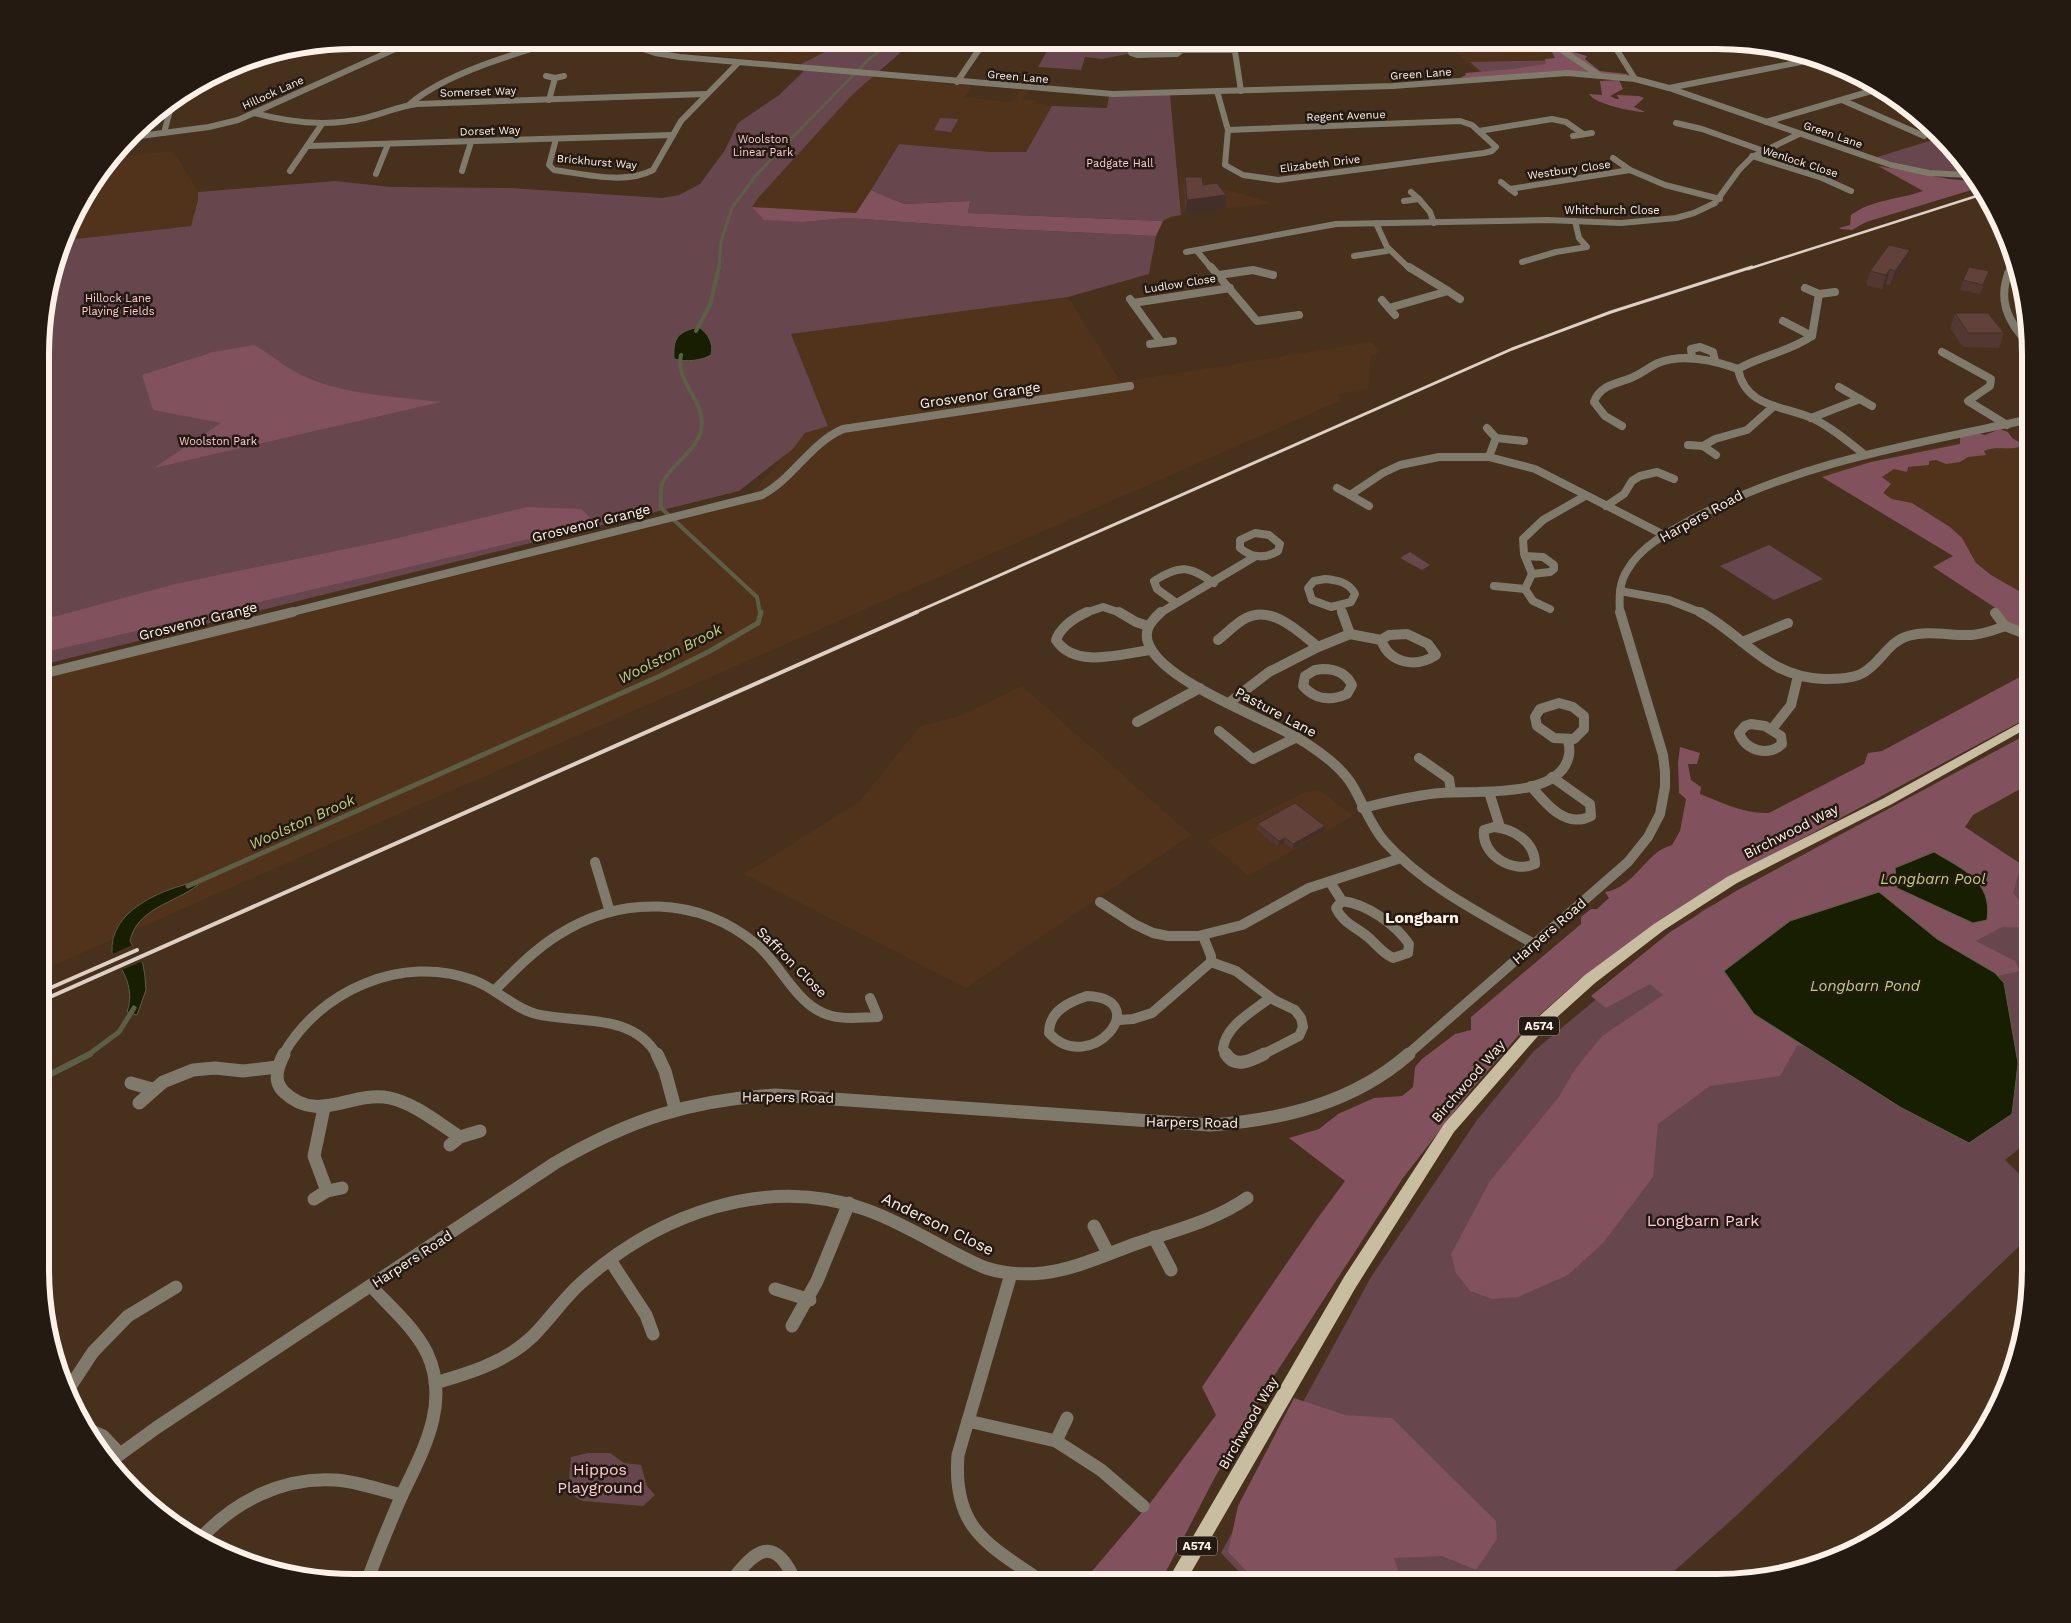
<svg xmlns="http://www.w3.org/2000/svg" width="2071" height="1623" font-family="'Work Sans',sans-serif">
<rect width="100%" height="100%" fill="#47301c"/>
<g fill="#50331a">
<polygon points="680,40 848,40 801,64 665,51"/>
<polygon points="1556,50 1590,71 1482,77 1455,51"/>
<polygon points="873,77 972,86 965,97 1008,102 1014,100 1018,93 1014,90 1031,91 1025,93 1023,99 1037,100 1036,103 1052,106 1026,152 991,152 899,144 856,213 752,207 759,197 852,95"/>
<polygon points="171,151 180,161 198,192 198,200 191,226 67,240 82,197 115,157"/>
<polygon points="1179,175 1272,203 1181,215"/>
<polygon points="1068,297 1121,382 1372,342 1380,352 1371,356 1368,389 1338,394 1340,401 41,971 42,679 741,505 805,433 828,425 791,334"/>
<polygon points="2003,432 2031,447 2031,600 1820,473"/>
<polygon points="1022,686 1191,835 966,988 744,874 860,801 920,726 959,716"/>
<polygon points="1318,789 1353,816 1248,876 1208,841 1303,793"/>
</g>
<g fill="#67464e">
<polygon points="848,40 915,40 852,95 759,197 752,207 804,222 847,218 1005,229 1156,236 1149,274 1068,297 791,334 828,426 805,433 793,449 739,491 42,665 43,313 67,240 191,226 198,200 198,192 335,181 391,187 510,188 662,198 679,195 700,184 725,150 738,123 779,95 803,72 801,64"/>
<polygon points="1053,40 1128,43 1128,54 1102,59 1085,57 1081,70 1038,67"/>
<polygon points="1566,60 1582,70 1486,76 1470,62"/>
<polygon points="1170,95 1181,215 1170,217 1163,221 968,213 970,201 904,204 871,190 899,144 991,152 1026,152 1052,106 1107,108 1109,96"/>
<polygon points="940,118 958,119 958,120 951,132 934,130"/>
<polygon points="1939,138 1966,172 1937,172 1874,158"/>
<polygon points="1769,545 1823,579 1774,600 1720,566"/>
<polygon points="1410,552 1430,565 1422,570 1400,558"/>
<polygon points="1917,798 2031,871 2030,1140 2005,1160 2030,1184 2030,1236 1737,1515 1661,1583 1250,1583 1221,1553 1371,1277 1477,1120 1534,1051 1703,910"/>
<path d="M588,1453H610L624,1463L641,1465L647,1486L655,1495L643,1506L583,1501C564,1495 570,1473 571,1457Z"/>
</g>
<g fill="#81515d">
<polygon points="1556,47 1587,56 1585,59 1600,71 1627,74 1628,78 1588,72 1460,78 1466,75 1465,73 1513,69 1546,64 1545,59 1555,58 1552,52 1545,48"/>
<path d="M1619,80L1623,89L1610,96L1616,99H1619L1617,95L1639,96L1644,98L1634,107L1645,112C1633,112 1594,104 1589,94L1602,95L1600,81Z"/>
<path d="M1878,166L1949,179L1972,181L1978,188L1866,222L1852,230L1841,229L1839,228L1850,225L1851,215C1873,199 1898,200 1923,191Z"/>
<polygon points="871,190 904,204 970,201 968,213 1163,221 1156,236 1005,229 847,218 804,222 764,220 752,207 856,213"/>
<path d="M254,345C268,352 279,363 292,370C334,395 394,396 441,402L154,468L221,423L153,410L142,375L213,352Z"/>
<path d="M2000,429L2008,432L2012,438L2024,445C2012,452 1998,445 1984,451L1986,455L1968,457L1960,462L1946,464L1936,460L1929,461V465L1908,467L1907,472L1894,469L1882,477L1891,484L1883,493L1892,499L1912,503L1950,527L1962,538L1976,563L1991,575L2031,598V638L2012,628L1994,607L1933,567L1953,556L1822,477L1871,462L1960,444V437L1976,433L1985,435Z"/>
<polygon points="527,507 581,509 596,523 42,653 42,620 175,584 394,539"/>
<path d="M2031,671V716L1753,865L1646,931L1579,980L1526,1027L1471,1090L1403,1178L1274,1376L1214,1479L1160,1583H1082L1154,1498L1216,1415L1202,1387L1317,1219L1345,1181L1289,1138L1319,1129L1338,1114L1374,1098L1402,1096L1413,1087L1415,1067L1422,1059L1455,1034L1471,1030V1017L1581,924V917L1591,909H1597L1609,898L1605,892C1636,887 1645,852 1672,845L1680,831L1686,799L1679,793L1678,762L1680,747L1700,753L1697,764H1688L1691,780L1701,787L1700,794C1723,803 1744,814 1769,813L1864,764L1868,753L1882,751Z"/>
<polygon points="2031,732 2031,783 1973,815 1965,827 2021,864 2013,893 2031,913 2031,928 2002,927 1976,941 2015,961 2020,971 1968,983 1830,1042 1797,1046 1780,1076 1710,1086 1658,1124 1653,1177 1603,1243 1568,1275 1518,1297 1492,1299 1470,1291 1456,1273 1451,1254 1490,1181 1558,1098 1576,1068 1602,1036 1663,995 1650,984 1606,1008 1591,996 1670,932 1736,891"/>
<polygon points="1294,1398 1345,1415 1392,1418 1496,1521 1497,1539 1476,1570 1442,1556 1394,1558 1402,1583 1258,1583 1228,1552 1238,1506"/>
</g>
<g fill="#181e00" stroke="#5d5e46">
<path d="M699,327C708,334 714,343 711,355C701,361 686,362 674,359C673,338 677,332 699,327Z"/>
<path d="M1934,852C1962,869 1993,881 1987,920L1973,923L1897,888L1895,868Z"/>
<path d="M191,883L198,885C175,903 137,908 130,941L143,964L145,977L146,990L137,1015L127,1012C135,989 124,972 112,953C109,912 158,891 191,883Z"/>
<polygon points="1879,892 1937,939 1995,973 2004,983 2018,1063 2012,1114 1969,1143 1900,1107 1754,1014 1724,971 1790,921"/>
</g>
<polygon fill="#47301c" points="132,945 144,961 121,970 110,955"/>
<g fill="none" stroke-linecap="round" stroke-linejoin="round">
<polyline stroke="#5d5e46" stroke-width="3" points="719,269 721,241 732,208 756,175 868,60 893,40"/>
<g stroke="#5d5e46" stroke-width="4">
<polyline points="696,331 710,305 719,267"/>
<path d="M681,355C675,381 703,399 702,424C701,448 674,462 663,481C659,489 661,499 661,508L757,597L760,613"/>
</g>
<g stroke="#5d5e46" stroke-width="5">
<polyline points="188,886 660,676 710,651 758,623 761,612"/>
<polyline points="88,1055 119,1032 134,1008"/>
</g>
<polyline stroke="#5d5e46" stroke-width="6" points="41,1079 90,1054"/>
<g stroke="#7f7a6c" stroke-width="6">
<polyline points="357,40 396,48"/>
<polygon points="977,41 986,41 991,45 977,47 972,44"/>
<polygon points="1140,41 1163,41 1181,45 1182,50 1177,54 1137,55 1131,53 1130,44"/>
<polyline points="1551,43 1599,75"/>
<polyline points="1234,45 1241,91"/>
<polyline points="1233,47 1365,47"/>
<polyline points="1458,48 1556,46"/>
<polyline points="1182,50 1233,50"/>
<polyline points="546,76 555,78 564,76"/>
<polyline points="1635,79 1612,42 1668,44"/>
<polyline points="957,82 980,48"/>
<polyline points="1669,88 1816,59"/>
<polyline points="1217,91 1228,130"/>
<polyline points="549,100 555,78"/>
<polyline points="1842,100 1924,136"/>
<path d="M410,104C444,74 514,54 558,41"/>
<path d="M254,113C290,123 328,127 365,118C383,114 399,106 417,104L706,94"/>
<polygon points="1460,121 1472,125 1496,147 1492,151 1484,153 1278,180 1243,175 1225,165 1228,130"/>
<polyline points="1766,122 1878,89"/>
<polyline points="1676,123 1702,129 1761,150"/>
<polyline points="1479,131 1552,119 1566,122 1583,134"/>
<polyline points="164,133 172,103"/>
<polyline points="1573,136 1592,133"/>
<path d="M556,139L549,165L554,170C584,174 625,185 653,170L681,121L738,63"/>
<polyline points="308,146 673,135"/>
<polyline points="1752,156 1822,178 1851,191"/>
<polyline points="1613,158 1630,170"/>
<polyline points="290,171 322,124"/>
<polyline points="462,171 471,142"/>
<polyline points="376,174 388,144"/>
<polyline points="1501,182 1515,193"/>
<polyline points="1510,189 1630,170 1665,185 1720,199"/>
<polyline points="1419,199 1430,212 1434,223"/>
<polyline points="1404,201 1419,199 1411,192"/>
<polyline points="1376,223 1387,247 1410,269"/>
<polyline points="1197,251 1212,269"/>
<polyline points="1186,252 1336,224 1547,220 1621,223 1676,218 1694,213 1715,203 1739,170 1752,157 1799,134"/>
<polyline points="1354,256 1387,251"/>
<polyline points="1522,262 1556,252 1587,247 1579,238 1575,221"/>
</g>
<g stroke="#7f7a6c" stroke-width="8">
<polyline points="1211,267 1257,321 1299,315"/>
<polyline points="2008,274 2019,275"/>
<polyline points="1219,275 1253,270 1273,275"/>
<polyline points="1805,288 1819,294 1835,292"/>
<polyline points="1448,291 1460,299"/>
<polyline points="1130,299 1161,342"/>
<polyline points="1382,300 1395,315"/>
<polyline points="1133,303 1230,288"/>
<polyline points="1389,308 1448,291 1409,267"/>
<polyline points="1783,321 1812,336"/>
<polyline points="1150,344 1173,341"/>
<polyline points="1942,352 1991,379 1990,386 1968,401 2007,425"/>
<polyline points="1692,358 1691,349 1700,347 1713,352 1715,361"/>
<path d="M1738,369C1746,409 1784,405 1814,419C1832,428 1849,442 1865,455"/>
<path d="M1738,369C1762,355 1789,352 1812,336L1819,294"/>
<polyline points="1839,387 1872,406"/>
<polyline points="1811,418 1860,399"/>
<path d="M1622,426L1605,416L1594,402C1600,385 1616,384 1631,378C1641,374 1649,367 1658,363C1684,353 1713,360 1738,369"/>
<polyline points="1487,428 1496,438 1524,441"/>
<polyline points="1688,445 1703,446 1716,455"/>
<polyline points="1703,446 1715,439 1747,430 1774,406"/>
<polyline points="1489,457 1496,438"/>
<polyline points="1337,488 1350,495"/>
<polyline points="1369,506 1350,495 1383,473 1400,465 1439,457 1489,457 1535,469 1664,535"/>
<polyline points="1606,506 1624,494 1632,481 1640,476 1657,472 1674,479"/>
<path d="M1255,533L1269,535L1280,544L1278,551C1265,559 1252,558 1240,548V540Z"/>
<polyline points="1525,556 1543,557 1554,565 1554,569 1550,572 1532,574"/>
<path d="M1325,579C1337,580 1349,582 1355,594L1351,602L1331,607L1312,600L1308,588L1314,581Z"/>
<polyline points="1494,586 1525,589"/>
<polyline points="1620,591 1669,600 1702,613"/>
<path d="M1175,602L1157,589L1154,581C1180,564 1189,566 1214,583"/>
<polyline points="1340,607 1342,613"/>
<polyline points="1550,609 1533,601 1525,589 1532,574 1524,554 1523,539 1543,520 1585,496"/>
<path d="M288,613L762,495C794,478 809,444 843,429L1130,386"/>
<polyline points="1085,613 1103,607 1121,613"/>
<polyline points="1160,613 1256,556"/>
</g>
<g stroke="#7f7a6c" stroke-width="10">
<path d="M1087,612C1074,618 1061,626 1056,640C1075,669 1121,654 1150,650"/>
<polyline points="1119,612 1136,622 1148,626"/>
<path d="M1161,612C1150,622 1142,632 1150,647C1169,685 1269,719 1306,743C1324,755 1345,770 1355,790C1365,808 1371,826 1385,842C1426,887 1482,914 1534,944"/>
<polyline points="1342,612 1350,634"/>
<path d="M1700,612C1745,636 1766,677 1824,679C1836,679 1850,679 1861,674C1880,665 1887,642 1908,636C1929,630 1951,636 1972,635C1984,634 1994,630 2005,626"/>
<polyline points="1995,613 2005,626 2023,633"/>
<path d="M1407,634L1428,644L1436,655C1416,668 1390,664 1381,640L1389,635Z"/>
<path d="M1218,640C1227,633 1236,623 1246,618C1273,605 1299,632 1318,647"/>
<polyline points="1742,642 1788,623"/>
<path d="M1323,669C1336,669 1346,673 1352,685L1347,694C1331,701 1315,700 1303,686L1305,676L1315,670Z"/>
<polyline points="42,674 293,612"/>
<polyline points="1230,702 1269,672 1318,647 1350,634 1381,640"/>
<polygon points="1559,703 1573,707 1584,716 1584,729 1574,739 1554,738 1537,726 1535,717 1540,709"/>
<polyline points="1137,722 1200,688"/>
<path d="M1751,724L1765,726L1781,736L1782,744C1768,757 1746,751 1739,733L1745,726Z"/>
<polyline points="1772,729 1791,705 1798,676"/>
<polyline points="1219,731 1253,759 1297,737"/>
<polyline points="1419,758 1449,779 1451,791"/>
<path d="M1531,786C1546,804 1566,829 1591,816L1590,804L1552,777"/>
<polyline points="1489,792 1500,827"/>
<path d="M1362,808C1388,802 1414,795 1441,793C1473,790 1561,800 1569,755C1570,751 1569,745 1568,740"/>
<path d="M1494,827C1514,829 1535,842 1535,864C1513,874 1481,855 1484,830Z"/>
<polyline points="595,862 610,912"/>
<polyline points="1330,882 1342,901"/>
<path d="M1342,901C1367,904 1395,924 1409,944L1408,953L1393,958C1382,953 1377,945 1368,937C1356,927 1343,923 1336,908Z"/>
<polyline points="1100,902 1134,924 1153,933 1168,936 1198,936 1242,925 1309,888 1401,858"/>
<polyline points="1203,936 1211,956 1211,962 1236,971 1274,1000 1295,1010 1301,1018 1303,1027 1299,1036 1262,1055"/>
<path d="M495,990C515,970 534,950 558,935C620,895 698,896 756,944C782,965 797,1008 832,1016C847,1020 863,1017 878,1017L870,998"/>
<path d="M1087,996C1156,999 1090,1078 1049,1033C1049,1011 1069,1002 1087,996Z"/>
<polyline points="1119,1020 1133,1019 1152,1013 1211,962"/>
<path d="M283,1055C319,990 403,954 473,980C496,988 513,1008 536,1014C577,1024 632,1012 657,1055"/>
<path d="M1226,1055L1223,1049C1225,1026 1253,1011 1270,998"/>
</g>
<g stroke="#7f7a6c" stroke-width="13">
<path d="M284,1054C278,1066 272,1081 284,1092C319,1125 350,1090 390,1098C416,1104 438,1123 460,1137"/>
<polyline points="657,1054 665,1071 675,1108"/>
<path d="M1226,1054C1235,1069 1252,1060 1264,1054"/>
<polyline points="131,1083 152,1089"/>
<polyline points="139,1103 163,1082 193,1070 215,1068 243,1071 277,1067"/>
<polyline points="324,1108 314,1156 327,1191"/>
<polyline points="450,1145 460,1137 480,1131"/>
<polyline points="314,1199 327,1191 342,1188"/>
<polyline points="1094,1226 1108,1253"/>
<polyline points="1154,1237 1171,1270"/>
<polyline points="610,1260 646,1315 653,1334"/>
<path d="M1011,1274L958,1455C952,1530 989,1545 1044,1583"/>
<polyline points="775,1289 810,1300"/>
<polyline points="792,1326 817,1281 849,1203"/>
<path d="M435,1383C470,1373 506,1362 533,1336C550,1319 563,1299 581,1283C658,1214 766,1174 867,1210C909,1225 945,1251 986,1268C1005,1274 1023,1275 1043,1273C1076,1269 1107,1254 1138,1243C1175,1230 1214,1221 1247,1198"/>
<polyline points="68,1390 93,1352 128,1316 176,1287"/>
<polyline points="968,1421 1056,1441 1101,1470 1143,1506"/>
<polyline points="89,1430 103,1436 120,1454"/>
<polyline points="1056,1441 1067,1418"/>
<path d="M201,1538C235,1501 283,1477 334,1480C357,1481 380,1490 402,1495"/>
<polyline points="1875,1539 1954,1475"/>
<path d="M367,1582C377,1553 389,1525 401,1497C422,1452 451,1404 427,1353C414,1327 390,1307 371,1286"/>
<path d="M730,1583C756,1548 775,1534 796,1583"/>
</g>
<g stroke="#7f7a6c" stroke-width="6">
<polyline points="617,40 655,53 680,57 1113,94 1393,86 1567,73 1635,79 1669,88 1891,165 1929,173 1968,175"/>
<polyline points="132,137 209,127 238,120 415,40"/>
<polyline points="2010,269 2014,261"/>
</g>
<g stroke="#7f7a6c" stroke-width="8">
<path d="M2011,267C1996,298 2007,322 2030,345"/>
<path d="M1620,613C1619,597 1619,582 1628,569C1641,547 1665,534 1687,522C1793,463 1913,444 2031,419"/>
</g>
<polyline stroke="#7f7a6c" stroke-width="10" points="1407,1055 1628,862 1648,837 1660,814 1665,787 1665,772 1663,755 1620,612"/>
<path stroke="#7f7a6c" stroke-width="13" d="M112,1460L156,1428L555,1163C629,1120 689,1100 775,1095L1210,1125C1282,1120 1353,1103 1409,1054"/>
<polygon fill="#c8bda1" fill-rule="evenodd" points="2031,717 2031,726 1892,804 1737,883 1664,930 1595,983 1545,1028 1454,1132 1356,1287 1185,1583 1166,1583 1344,1277 1444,1124 1535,1020 1585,975 1654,924 1727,877 1884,798"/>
<polyline stroke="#ded0c4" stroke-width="2.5" points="1748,269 1983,194"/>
<polyline stroke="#ded0c4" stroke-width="3" points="914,613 1512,349 1611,312 1752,267"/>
<g stroke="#ded0c4" stroke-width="4">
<polyline points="41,992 137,950"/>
<polyline points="41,1001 917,612"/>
</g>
</g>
<g fill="#533832">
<polygon points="642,40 656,40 649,43"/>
<polygon points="1185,177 1203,185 1225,209 1186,214 1184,191"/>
<polygon points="1905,265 1890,285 1886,284 1882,289 1866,285 1870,271"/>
<polygon points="1989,271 1980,294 1960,290 1963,280"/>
<polygon points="1955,313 2004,333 1999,348 1963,347 1950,328"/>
<polygon points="1257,824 1324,831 1293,849 1284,843 1278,847 1257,830"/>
</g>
<g fill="#442e29">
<polygon points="649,40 656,40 649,43"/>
<polygon points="1226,195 1225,209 1186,214 1187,200"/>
<polygon points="1910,250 1905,265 1890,285 1895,271"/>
<polygon points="1890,269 1886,284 1882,289 1886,275"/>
<polygon points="1325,826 1324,831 1293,849 1293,844"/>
<polygon points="1285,838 1284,843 1278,847 1279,841"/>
</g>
<g fill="#61413a" stroke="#442e29">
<polygon points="1185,177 1202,177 1203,185 1217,183 1226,195 1187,200"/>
<polygon points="1889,245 1910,250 1895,271 1890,269 1886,275 1870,271"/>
<polygon points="1969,267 1989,271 1983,285 1963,280"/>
<polygon points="1955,313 1988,313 2004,333 1968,333"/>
<polygon points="1295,803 1325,826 1293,844 1285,838 1279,841 1257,824"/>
</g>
<g text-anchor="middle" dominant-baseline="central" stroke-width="5" stroke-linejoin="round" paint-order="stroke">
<g font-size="11" fill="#fef2e8" stroke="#251a12">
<text transform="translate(1421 74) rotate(-4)">Green Lane</text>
<text transform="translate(1018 77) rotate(5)">Green Lane</text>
<text transform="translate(478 92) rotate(-2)">Somerset Way</text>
<text transform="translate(273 93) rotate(-24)">Hillock Lane</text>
<text transform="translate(1346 116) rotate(-2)">Regent Avenue</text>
<text transform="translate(490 131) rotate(-2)">Dorset Way</text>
<text transform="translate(1833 135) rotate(19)">Green Lane</text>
<text transform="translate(597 162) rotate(5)">Brickhurst Way</text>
<text transform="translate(1800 162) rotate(18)">Wenlock Close</text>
<text transform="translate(1320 164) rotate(-7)">Elizabeth Drive</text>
<text transform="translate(1569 170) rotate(-8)">Westbury Close</text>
<text x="1612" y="210">Whitchurch Close</text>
<text transform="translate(1180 284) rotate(-9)">Ludlow Close</text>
</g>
<g font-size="11" fill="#fdcbd6" stroke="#251a12">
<text x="763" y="139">Woolston<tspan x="763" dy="13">Linear Park</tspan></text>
<text x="1120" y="163">Padgate Hall</text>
<text x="118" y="298">Hillock Lane<tspan x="118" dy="13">Playing Fields</tspan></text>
<text x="218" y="441">Woolston Park</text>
</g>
<g fill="#251a12" stroke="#bdb1a8" stroke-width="1">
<rect x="1519" y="1016.5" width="40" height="19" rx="4"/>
<rect x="1177" y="1536.5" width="40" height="19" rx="4"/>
</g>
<g font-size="12" font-weight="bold" fill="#fef2e8">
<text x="1539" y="1026">A574</text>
<text x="1197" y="1546">A574</text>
</g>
<g font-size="14" fill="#fef2e8" stroke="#251a12">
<text transform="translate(980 395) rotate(-8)">Grosvenor Grange</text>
<text transform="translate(1701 516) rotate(-29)">Harpers Road</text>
<text transform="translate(591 523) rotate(-14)">Grosvenor Grange</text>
<text transform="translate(198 621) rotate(-14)">Grosvenor Grange</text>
<text transform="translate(1276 712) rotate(28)">Pasture Lane</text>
<text transform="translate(1791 831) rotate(-27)">Birchwood Way</text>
<text transform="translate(1549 931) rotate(-41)">Harpers Road</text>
<text transform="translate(792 962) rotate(45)">Saffron Close</text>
<text transform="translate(1468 1081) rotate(-49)">Birchwood Way</text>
<text transform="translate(788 1097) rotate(1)">Harpers Road</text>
<text transform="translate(1192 1122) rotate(1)">Harpers Road</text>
<text transform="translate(412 1259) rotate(-33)">Harpers Road</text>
<text transform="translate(1248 1423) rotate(-60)">Birchwood Way</text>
</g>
<g font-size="15" font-style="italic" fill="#bfce85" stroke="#251a12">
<text transform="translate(670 654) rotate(-27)">Woolston Brook</text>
<text transform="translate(302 822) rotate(-24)">Woolston Brook</text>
<text x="1933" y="879">Longbarn Pool</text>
<text x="1865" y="986">Longbarn Pond</text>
</g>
<g font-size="16" font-weight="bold" fill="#fef2e8" stroke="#251a12">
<text x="1422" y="917">Longbarn</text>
</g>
<g font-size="16" fill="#fdcbd6" stroke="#251a12">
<text x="1703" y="1220">Longbarn Park</text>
<text x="600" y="1469">Hippos<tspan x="600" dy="18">Playground</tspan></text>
</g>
<g font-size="16" fill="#fef2e8" stroke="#251a12">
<text transform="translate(938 1224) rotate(26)">Anderson Close</text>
</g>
</g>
<path d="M0 0H2071V1623H0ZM354 49H1717A305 305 0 0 1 2022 354V1269A305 305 0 0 1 1717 1574H354A305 305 0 0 1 49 1269V354A305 305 0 0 1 354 49Z" fill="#251a12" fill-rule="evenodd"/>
<path fill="none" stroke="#fef2e8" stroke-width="6" d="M354 49H1717A305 305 0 0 1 2022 354V1269A305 305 0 0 1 1717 1574H354A305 305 0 0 1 49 1269V354A305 305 0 0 1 354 49Z"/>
</svg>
